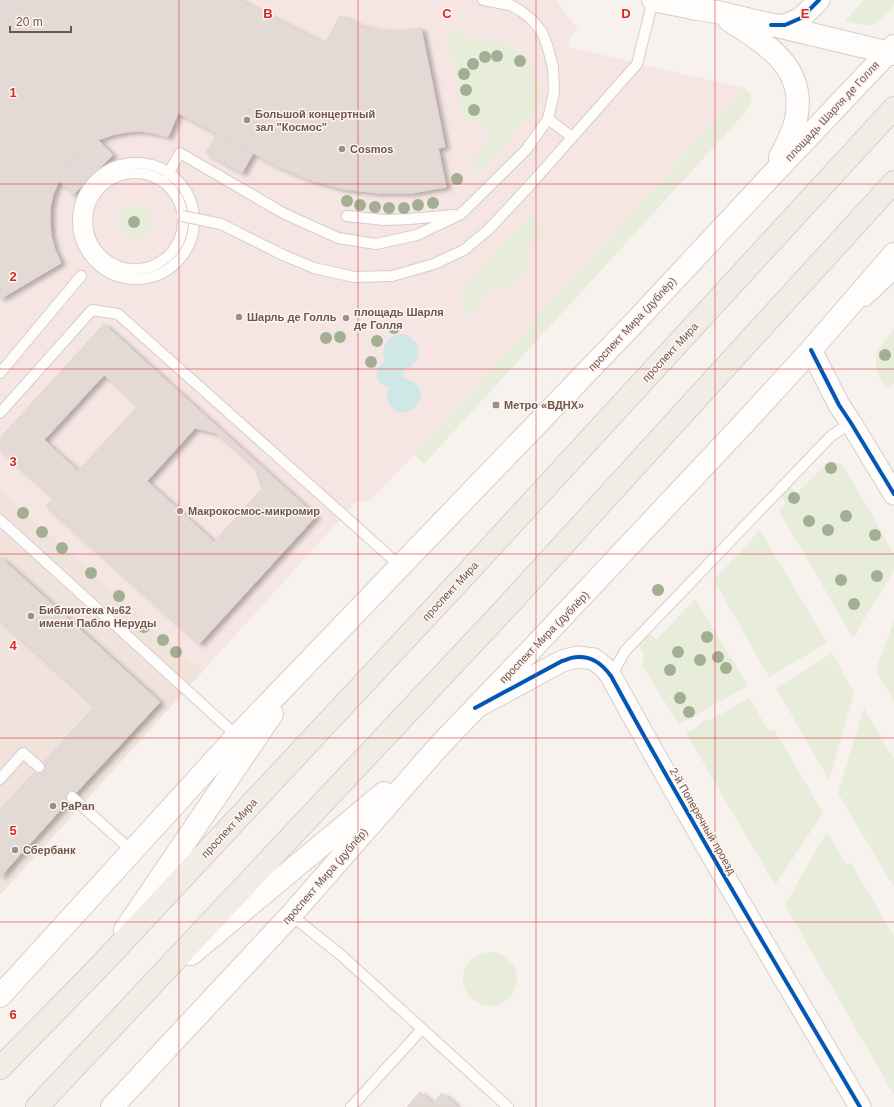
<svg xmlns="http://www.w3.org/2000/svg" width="894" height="1107" font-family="Arial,sans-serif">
<defs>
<filter id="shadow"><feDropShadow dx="4.5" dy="2.5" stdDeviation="2" flood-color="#0004"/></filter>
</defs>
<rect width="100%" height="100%" fill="#f7f2ee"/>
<polygon fill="#efe3dc" points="0,490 203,671 0,895"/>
<polygon fill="#f6e6e3" points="0,0 556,0 578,30 570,37 568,47 744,88 414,455 369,502 356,502 203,671 0,490"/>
<g fill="#e8ecda">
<polygon points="864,0 894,0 894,5 882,18 870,26 845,21"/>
<path d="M446,32L507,43L525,55L538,78L541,100L531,115L478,174L471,158C496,148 490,118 463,120L457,82Z"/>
<path d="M744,88L751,93C753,102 748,108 743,115L424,464L414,455Z"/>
<circle cx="134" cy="222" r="17"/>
<path d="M530,216C537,224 545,228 539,239C521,244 532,262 523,275C518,282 507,288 499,290C495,291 490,290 487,293C484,296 483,300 481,303C478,308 474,312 469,314H465L462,309L460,304L463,289L466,284L475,277L480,268L492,257L496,250Z"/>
<polygon points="894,329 894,383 886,388 876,371 877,351"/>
<polygon points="831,462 839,463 845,468 894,554 894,570 853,638 779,511 786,504 779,492 780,487 790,486 797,493 825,465"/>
<polygon points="760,530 827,643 769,677 714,580"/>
<polygon points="695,599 748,686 692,717 690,719 679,724 644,669 642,665 644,655 638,642 648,633 653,636 656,640"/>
<polygon points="894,621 894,702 876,670"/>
<polygon points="832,653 854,693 829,780 776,688"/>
<polygon points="749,698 769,731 774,729 823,813 775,885 686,733 696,728 703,721 712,719"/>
<polygon points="864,708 894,759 894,887 838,793"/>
<polygon points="827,832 847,866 851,863 894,937 894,1095 785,905"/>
<circle cx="490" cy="979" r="27"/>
</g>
<path fill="#d0e8e5" d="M403,334C424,340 424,363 404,370L403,378C442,387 408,430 390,405C386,400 386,393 389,387C373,384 374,369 385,360C380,346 388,335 403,334Z"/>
<g fill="#e3dad6" stroke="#dfd4d1" fill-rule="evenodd" filter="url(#shadow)">
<polygon points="0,0 242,0 241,1 325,44 340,16 359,25 379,30 400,31 421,28 445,147 438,148 446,187 412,193 378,193 343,189 310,180 279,167 178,113 168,137 154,133 140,131 126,132 112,135 98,140 84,150 75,157 66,168 59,181 53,194 50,208 50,222 51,236 55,250 61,263 0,299"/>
<polygon points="217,134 253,153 242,173 206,153"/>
<polygon points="98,140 113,155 73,195 59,181 66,168 75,157 84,150"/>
<path d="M104,324L316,516L199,644L46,506L53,498L0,450V438ZM104,375L138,406L78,471L44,440ZM195,428L216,433L255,467L262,489L214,542L147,481Z"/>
<polygon points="0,557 160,702 72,797 0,877 0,810 95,706 0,620"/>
<polygon points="420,1092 433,1103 442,1093 458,1107 407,1107"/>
</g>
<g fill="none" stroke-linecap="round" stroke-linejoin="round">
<defs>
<g id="service">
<polyline points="548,119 572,137"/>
<circle cx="136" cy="221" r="58"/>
<circle cx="135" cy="221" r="48"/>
<polyline points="168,174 180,153 283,213 338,238 376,244 417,235 461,214 526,150 548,119 554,92 553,67 547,45 542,32 532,20 521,11 510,5 483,0"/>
<polyline points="531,184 637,64 653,0"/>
<polyline points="347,216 384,220 410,219 454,215"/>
<polyline points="866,301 894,275"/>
<polyline points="0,373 81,276"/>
<polyline points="0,413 92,310 118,314 359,529 400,566"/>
<polyline points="0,520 237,736"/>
<polyline points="611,676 625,651 831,436 851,423"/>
<polyline points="0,779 23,753 39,767"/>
<polyline points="72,797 132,851"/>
<polyline points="291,915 342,956 508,1107"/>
<polyline points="351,1107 422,1029"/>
</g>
<g id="minor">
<polyline points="771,25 785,25 801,18 819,0"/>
<polyline points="811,350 839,405 851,423 894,494"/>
<path d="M481,705L562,661L577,657L594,659L606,669L611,676C690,821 776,964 860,1107"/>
</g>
<g id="secondary">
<polyline points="653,0 697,9 717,12 815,35 894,54"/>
<path d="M729,20C769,46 811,70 794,127C791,137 785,147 780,157"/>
<polyline points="125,930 272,714"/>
<polyline points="191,954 384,793"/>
<polyline points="0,996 237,736 634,323 771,176 894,46"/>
<polyline points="112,1107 291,915 439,746 531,650 747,420 811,350 894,254"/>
</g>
<g id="primary">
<polyline points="0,1068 101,965 466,574 894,108"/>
<polyline points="37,1107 503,611 894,182"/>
</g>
</defs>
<use href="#service" stroke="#d6cdca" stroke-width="12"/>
<use href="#minor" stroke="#d6cdca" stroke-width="23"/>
<use href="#secondary" stroke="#d6cdca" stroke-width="24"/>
<use href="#primary" stroke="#d8cecb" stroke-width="24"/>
<use href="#service" stroke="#fefdfc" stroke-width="10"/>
<use href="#minor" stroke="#fefdfc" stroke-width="21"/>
<use href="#secondary" stroke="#fefdfc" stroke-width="22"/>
<use href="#primary" stroke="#f2ece7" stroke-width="22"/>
<defs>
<polyline id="service-bridge" points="182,216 221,224 283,255 314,268 354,277 392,276 434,264 464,250 489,229 531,184"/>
</defs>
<use href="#service-bridge" stroke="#d6cdca" stroke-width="12" stroke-linecap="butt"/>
<use href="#service-bridge" stroke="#fefdfc" stroke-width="10"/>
<defs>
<g id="cycleway">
<polyline points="771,25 785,25 801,18 819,0"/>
<polyline points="811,350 839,405 851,423 894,494"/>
<path d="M475,708L562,661C566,660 572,657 577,657C592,656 602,664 611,676C690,821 776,964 860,1107"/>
</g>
</defs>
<use href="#cycleway" stroke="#fdf6f0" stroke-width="6"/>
<use href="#cycleway" stroke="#0057b8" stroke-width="4"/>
</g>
<g fill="#a3af93">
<circle cx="497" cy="56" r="6"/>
<circle cx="485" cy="57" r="6"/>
<circle cx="520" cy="61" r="6"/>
<circle cx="473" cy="64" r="6"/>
<circle cx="464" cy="74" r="6"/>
<circle cx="466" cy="90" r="6"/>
<circle cx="474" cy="110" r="6"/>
<circle cx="457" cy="179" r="6"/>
<circle cx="347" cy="201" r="6"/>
<circle cx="433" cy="203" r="6"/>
<circle cx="360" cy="205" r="6"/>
<circle cx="418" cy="205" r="6"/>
<circle cx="375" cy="207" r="6"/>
<circle cx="389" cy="208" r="6"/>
<circle cx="404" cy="208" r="6"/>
<circle cx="134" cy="222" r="6"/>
<circle cx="394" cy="328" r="6"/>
<circle cx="340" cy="337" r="6"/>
<circle cx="326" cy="338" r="6"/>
<circle cx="377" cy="341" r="6"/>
<circle cx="885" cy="355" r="6"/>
<circle cx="371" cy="362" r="6"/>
<circle cx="831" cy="468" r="6"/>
<circle cx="794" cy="498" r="6"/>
<circle cx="23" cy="513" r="6"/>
<circle cx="846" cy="516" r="6"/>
<circle cx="809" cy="521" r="6"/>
<circle cx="828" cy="530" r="6"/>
<circle cx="42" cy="532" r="6"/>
<circle cx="875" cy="535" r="6"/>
<circle cx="62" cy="548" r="6"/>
<circle cx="91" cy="573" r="6"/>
<circle cx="877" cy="576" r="6"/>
<circle cx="841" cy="580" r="6"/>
<circle cx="658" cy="590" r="6"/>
<circle cx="119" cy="596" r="6"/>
<circle cx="854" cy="604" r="6"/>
<circle cx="144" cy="627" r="6"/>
<circle cx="707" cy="637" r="6"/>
<circle cx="163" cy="640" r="6"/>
<circle cx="176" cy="652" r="6"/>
<circle cx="678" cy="652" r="6"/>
<circle cx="718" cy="657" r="6"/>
<circle cx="700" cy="660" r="6"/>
<circle cx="726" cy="668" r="6"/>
<circle cx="670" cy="670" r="6"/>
<circle cx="680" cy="698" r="6"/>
<circle cx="689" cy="712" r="6"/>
</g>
<path fill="none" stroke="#d62828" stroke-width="1" stroke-opacity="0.55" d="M179,0V1107M358,0V1107M536,0V1107M715,0V1107M0,184H894M0,369H894M0,554H894M0,738H894M0,922H894"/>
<g fill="#a18c87" stroke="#fdf6f0" stroke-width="1.5">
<circle cx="247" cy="120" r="4"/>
<circle cx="342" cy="149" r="4"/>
<circle cx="239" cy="317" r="4"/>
<circle cx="346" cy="318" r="4"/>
<rect x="492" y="401" width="8" height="8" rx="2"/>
<circle cx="180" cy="511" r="4"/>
<circle cx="31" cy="616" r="4"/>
<circle cx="53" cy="806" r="4"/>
<circle cx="15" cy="850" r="4"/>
</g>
<g text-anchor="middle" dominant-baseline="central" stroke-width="3" stroke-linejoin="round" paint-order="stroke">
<g font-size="11" fill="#73554f" stroke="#fdf6f0">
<text transform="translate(832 111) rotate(-47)">площадь Шарля де Голля</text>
<text transform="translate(632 324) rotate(-47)">проспект Мира (дублёр)</text>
<text transform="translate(670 352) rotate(-47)">проспект Мира</text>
<text transform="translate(450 591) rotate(-47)">проспект Мира</text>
<text transform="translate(544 637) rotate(-46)">проспект Мира (дублёр)</text>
<text transform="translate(703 821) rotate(60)">2-й Поперечный проезд</text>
<text transform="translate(229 828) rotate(-47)">проспект Мира</text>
<text transform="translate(325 876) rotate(-49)">проспект Мира (дублёр)</text>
</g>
<g font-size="11" font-weight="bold" fill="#73554f" stroke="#fdf6f0" text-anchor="start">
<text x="255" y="114">Большой концертный<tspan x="255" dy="13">зал "Космос"</tspan></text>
<text x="350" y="149">Cosmos</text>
<text x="354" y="312">площадь Шарля<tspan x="354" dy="13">де Голля</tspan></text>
<text x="247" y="317">Шарль де Голль</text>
<text x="504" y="405">Метро «ВДНХ»</text>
<text x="188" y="511">Макрокосмос-микромир</text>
<text x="39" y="610">Библиотека №62<tspan x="39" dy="13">имени Пабло Неруды</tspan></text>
<text x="61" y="806">PaPan</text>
<text x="23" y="850">Сбербанк</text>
</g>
</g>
<g font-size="13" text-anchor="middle" font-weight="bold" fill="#d62828" stroke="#fdf6f0" stroke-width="3" stroke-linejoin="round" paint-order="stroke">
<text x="268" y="18">B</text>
<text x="447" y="18">C</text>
<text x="626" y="18">D</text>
<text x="805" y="18">E</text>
<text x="13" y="97">1</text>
<text x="13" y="281">2</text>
<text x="13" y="466">3</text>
<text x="13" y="650">4</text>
<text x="13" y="835">5</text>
<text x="13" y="1019">6</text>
</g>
<path d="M10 26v6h61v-6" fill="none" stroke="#73554f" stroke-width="2"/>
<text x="16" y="26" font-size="12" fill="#73554f" stroke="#fdf6f0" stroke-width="3" paint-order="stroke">20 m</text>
</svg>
